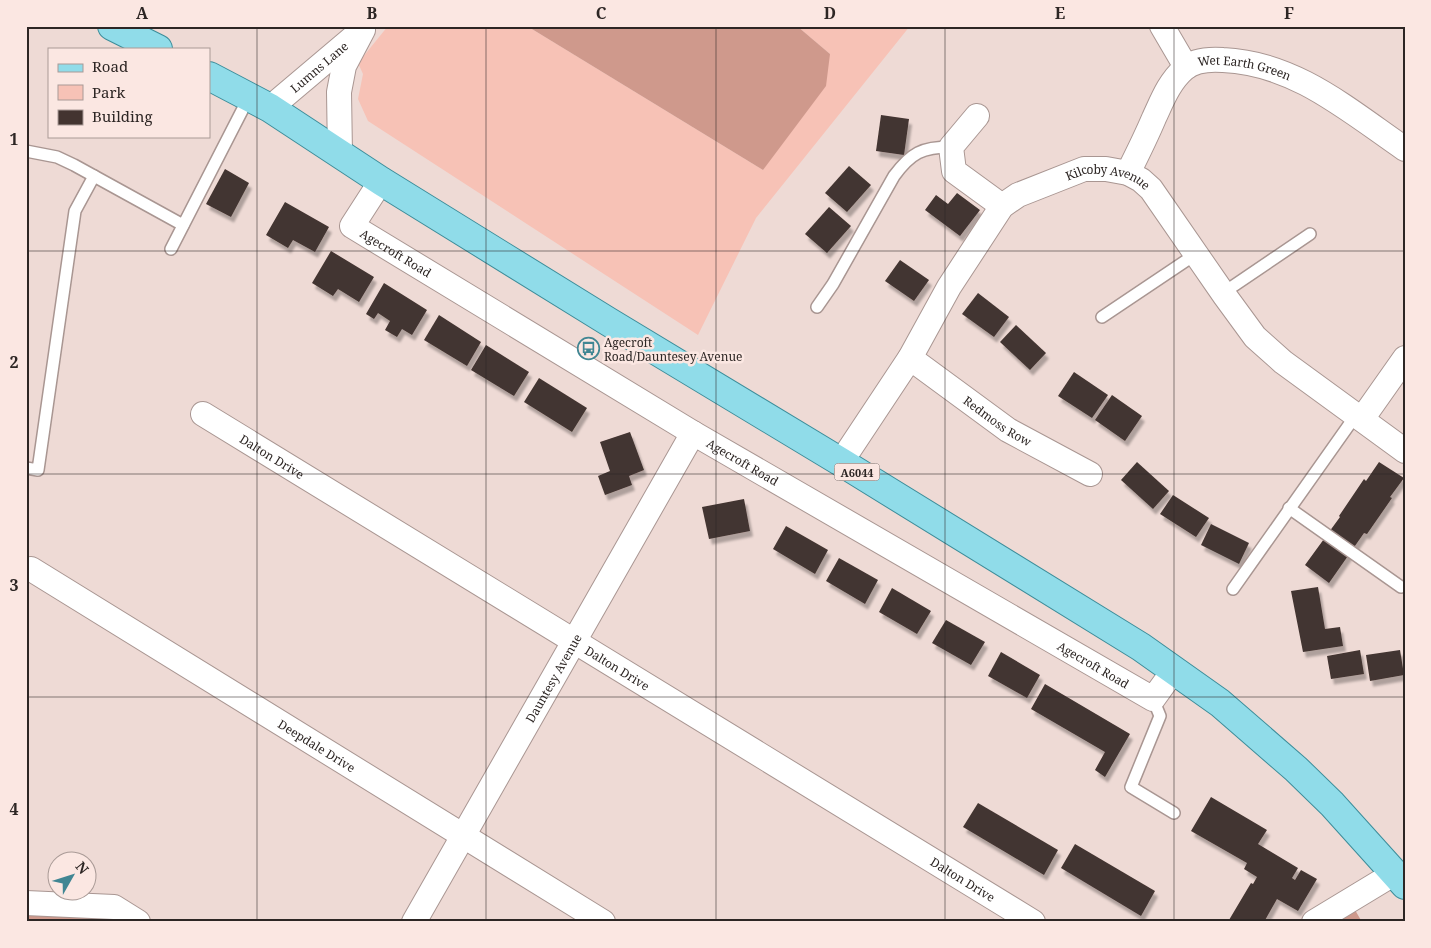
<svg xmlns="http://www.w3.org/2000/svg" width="1431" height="948" font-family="'Noto Serif',serif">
<defs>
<filter id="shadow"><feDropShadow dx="3" dy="5.5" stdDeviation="1" flood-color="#0004"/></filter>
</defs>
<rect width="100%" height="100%" fill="#eedad5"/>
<polygon fill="#f7c2b6" points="388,26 527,26 763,170 830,54 797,26 910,26 756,218 698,335 368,121 358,99 363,74 358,63"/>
<g fill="#cf998c">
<polygon points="527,26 797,26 830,54 826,86 763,170"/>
<polygon points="1355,910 1362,922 1334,922"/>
<polygon points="26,913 108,915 118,922 26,922"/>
</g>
<g fill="#433430" filter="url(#shadow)">
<polygon points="881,115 909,119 904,155 876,151"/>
<polygon points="849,166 871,185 847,212 825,193"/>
<polygon points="225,169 249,183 231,217 206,204"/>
<polygon points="957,193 980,210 960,236 925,210 936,195 948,204"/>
<polygon points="285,202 329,227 315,252 293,240 288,248 266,235"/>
<polygon points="829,207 851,226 827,253 805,234"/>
<polygon points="331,251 374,277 359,302 338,289 333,296 312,283"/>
<polygon points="900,260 929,280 914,301 885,281"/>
<polygon points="384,283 427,310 412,335 402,329 397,337 385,330 390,321 378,313 374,319 366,314"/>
<polygon points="978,293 1009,317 994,337 962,314"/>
<polygon points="439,315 481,342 467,366 424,340"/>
<polygon points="1016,325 1046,353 1030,370 1000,342"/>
<polygon points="486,345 529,372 514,396 471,370"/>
<polygon points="1074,372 1108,395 1092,418 1058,396"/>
<polygon points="539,378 587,408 572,432 524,402"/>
<polygon points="1112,395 1142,416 1125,441 1095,420"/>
<polygon points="630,432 644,470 629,476 632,485 605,495 598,476 610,471 600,442"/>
<polygon points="1137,462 1169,491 1153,509 1121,480"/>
<polygon points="1379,462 1404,478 1390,497 1392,498 1367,534 1364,533 1329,583 1305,565 1340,517 1339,516 1364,479 1366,481"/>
<polygon points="1173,495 1209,518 1196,537 1160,514"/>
<polygon points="744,499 750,531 709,539 702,507"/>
<polygon points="1211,524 1249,543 1239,564 1201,545"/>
<polygon points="786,526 828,550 815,574 773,549"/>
<polygon points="839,558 878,580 865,604 826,581"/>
<polygon points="1318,587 1325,629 1340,627 1343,646 1303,652 1291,591"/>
<polygon points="892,588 931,611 917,634 879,612"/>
<polygon points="946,620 985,642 971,665 932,643"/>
<polygon points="1360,650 1364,674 1331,679 1327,656"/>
<polygon points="1400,650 1404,675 1370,681 1366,655"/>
<polygon points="1001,652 1040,675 1027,698 988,676"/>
<polygon points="1045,684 1130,734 1105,777 1095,770 1105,752 1031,709"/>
<polygon points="1211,797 1267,830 1258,844 1298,868 1292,878 1295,880 1301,870 1317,879 1298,911 1277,899 1264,922 1232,922 1229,920 1251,883 1253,884 1257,877 1244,869 1247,863 1191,831"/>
<polygon points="978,803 1058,850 1044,875 963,827"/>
<polygon points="1075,844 1155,891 1141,916 1061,868"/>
</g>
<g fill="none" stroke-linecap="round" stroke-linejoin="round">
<defs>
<g id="lane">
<polyline points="26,151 57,157 74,165 183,225"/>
<polyline points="171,249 249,97"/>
<polyline points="1223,293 1310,234"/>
<path d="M817,307L833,284L894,176C911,153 922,147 951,147"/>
<polyline points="1102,317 1196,254"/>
<polyline points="26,468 38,470 75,211 94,176"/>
<polyline points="1289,508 1401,587"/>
<polyline points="1233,589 1356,415"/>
<polyline points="1153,699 1160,716 1131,787 1174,813"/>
</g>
<g id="street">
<polyline points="1162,26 1186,67"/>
<path id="s1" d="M270,108L354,37"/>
<polyline points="977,116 951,147 954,171 1002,206"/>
<polyline points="340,154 339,92 344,66 363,30"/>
<path id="s2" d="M1128,173C1137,155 1146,137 1154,118C1162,101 1169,82 1184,69C1194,60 1209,59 1223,60C1295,63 1348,110 1405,149"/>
<path id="s3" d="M381,181L352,226L693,433L1153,699L1174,670"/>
<path id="s4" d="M910,358L1008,430L1090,474"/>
<path id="s5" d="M203,414L1033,922"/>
<polyline points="1362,419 1405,358"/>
<path id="s6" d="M841,462L910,358L949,287L1002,206L1018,195L1084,169H1106L1128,173L1141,180L1151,189L1225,296L1255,337L1283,362L1405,451"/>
<path id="s7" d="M31,569L603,922"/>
<polyline points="26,903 114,907 138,922"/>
<path id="s8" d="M414,922L693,433"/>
<polyline points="1314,922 1395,873"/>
</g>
<g id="primary">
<polyline points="112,26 158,49"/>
<polyline points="209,76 270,108 381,181 609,322 841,462 1141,647 1220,703 1296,769 1332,804 1405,885"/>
</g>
</defs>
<use href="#lane" stroke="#a99692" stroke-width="14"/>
<use href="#street" stroke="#a99692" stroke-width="26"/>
<use href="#primary" stroke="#3d8d9a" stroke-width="30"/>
<use href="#lane" stroke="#fff" stroke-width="11"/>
<use href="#street" stroke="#fff" stroke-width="24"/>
<use href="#primary" stroke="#90dce9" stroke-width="28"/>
</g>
<path fill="none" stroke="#2d2624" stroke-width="1" stroke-opacity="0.55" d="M257,26V922M486,26V922M716,26V922M945,26V922M1174,26V922M26,251H1405M26,474H1405M26,697H1405"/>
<defs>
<symbol id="bus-ring" viewBox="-11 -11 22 22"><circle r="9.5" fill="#fbe7e2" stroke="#418693" stroke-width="1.5"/><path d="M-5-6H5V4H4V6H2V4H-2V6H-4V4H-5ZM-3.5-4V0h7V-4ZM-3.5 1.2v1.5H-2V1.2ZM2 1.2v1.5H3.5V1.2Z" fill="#418693"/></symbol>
</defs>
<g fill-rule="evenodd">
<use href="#bus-ring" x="576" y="336" width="25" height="25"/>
</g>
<g text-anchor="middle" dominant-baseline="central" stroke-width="5" stroke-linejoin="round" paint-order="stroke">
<rect fill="#fbe7e2" stroke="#6b605d" stroke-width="1" x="834.5" y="463.5" width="45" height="17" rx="4"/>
<g font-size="11" font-weight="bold" fill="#2d2624">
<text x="857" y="472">A6044</text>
</g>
<g font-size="12" fill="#2d2624" stroke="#fbe7e2">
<text stroke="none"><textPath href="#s1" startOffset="64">Lumns Lane</textPath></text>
<text stroke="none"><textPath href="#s2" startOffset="182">Wet Earth Green</textPath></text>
<text stroke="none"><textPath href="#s6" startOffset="418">Kilcoby Avenue</textPath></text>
<text stroke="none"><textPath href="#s3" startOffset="105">Agecroft Road</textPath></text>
<text stroke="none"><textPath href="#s4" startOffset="108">Redmoss Row</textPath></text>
<text stroke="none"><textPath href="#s5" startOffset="81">Dalton Drive</textPath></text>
<text stroke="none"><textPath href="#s3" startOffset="510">Agecroft Road</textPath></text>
<text stroke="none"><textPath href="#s3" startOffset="915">Agecroft Road</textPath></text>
<text stroke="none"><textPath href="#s5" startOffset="486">Dalton Drive</textPath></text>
<text stroke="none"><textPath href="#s8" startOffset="281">Dauntesy Avenue</textPath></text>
<text stroke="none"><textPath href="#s7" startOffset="336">Deepdale Drive</textPath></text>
<text stroke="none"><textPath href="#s5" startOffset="891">Dalton Drive</textPath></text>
</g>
<g font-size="12" fill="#2d2624" stroke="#fbe7e2" text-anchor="start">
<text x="604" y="342">Agecroft<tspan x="604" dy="14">Road/Dauntesey Avenue</tspan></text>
</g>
</g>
<rect width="1431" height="948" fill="none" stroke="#fbe7e2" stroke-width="55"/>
<rect x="48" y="48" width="162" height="90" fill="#fbe7e2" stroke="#a99a96"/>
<rect x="58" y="64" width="25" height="8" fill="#90dce9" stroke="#a99a96"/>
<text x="92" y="72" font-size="15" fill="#2d2624">Road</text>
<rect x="58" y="85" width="25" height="15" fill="#f7c2b6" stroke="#a99a96"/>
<text x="92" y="98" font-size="15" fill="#2d2624">Park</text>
<rect x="58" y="110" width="25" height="15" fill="#433430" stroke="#a99a96"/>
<text x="92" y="122" font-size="15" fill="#2d2624">Building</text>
<g transform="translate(72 876) rotate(51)"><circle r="24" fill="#fbe7e2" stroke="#a99a96"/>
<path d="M0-4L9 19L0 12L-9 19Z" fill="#418693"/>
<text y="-8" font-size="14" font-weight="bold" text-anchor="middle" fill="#2d2624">N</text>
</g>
<rect x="28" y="28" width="1376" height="892" fill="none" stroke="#2d2624" stroke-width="2"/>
<g font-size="16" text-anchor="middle" font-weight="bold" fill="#2d2624">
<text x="142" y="19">A</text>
<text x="372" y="19">B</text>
<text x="601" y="19">C</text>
<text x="830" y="19">D</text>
<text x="1060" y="19">E</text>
<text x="1289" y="19">F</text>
<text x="14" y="145">1</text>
<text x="14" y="368">2</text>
<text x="14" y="591">3</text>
<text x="14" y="815">4</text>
</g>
</svg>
